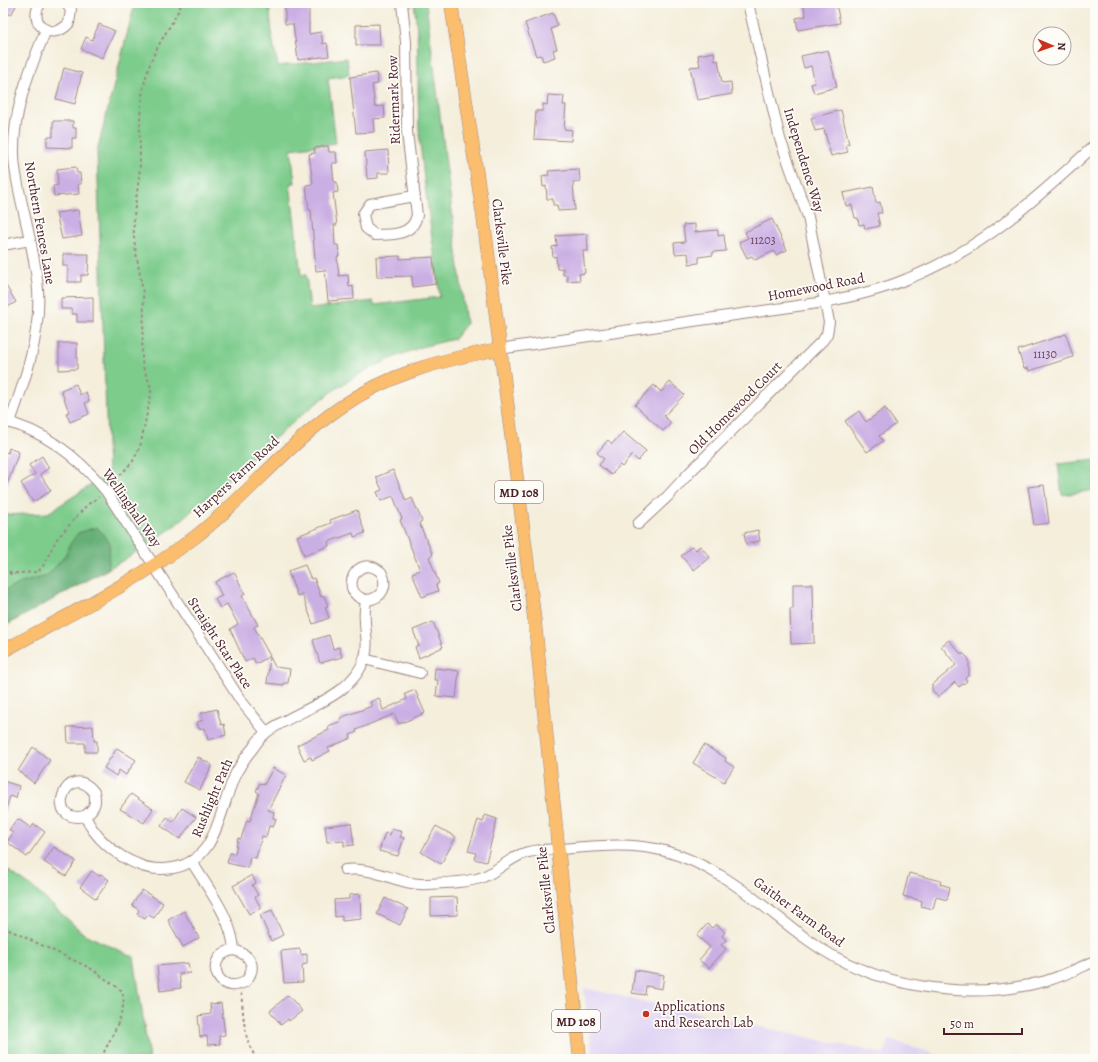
<svg xmlns="http://www.w3.org/2000/svg" width="1098" height="1062" font-family="Alegreya,serif">
<rect width="100%" height="100%" fill="#fdfcf7"/>
<filter id="ink" filterUnits="userSpaceOnUse"><feTurbulence type="fractalNoise" baseFrequency=".025" numOctaves="2"/><feDisplacementMap in="SourceGraphic" scale="8" xChannelSelector="R" yChannelSelector="G"/><feConvolveMatrix kernelMatrix="1 2 1 2 8 2 1 2 1" color-interpolation-filters="sRGB"/></filter>
<filter id="wash" filterUnits="userSpaceOnUse"><feTurbulence type="fractalNoise" baseFrequency=".012" numOctaves="4" result="noise"/><feDisplacementMap in="SourceGraphic" scale="16" xChannelSelector="R" yChannelSelector="G"/><feGaussianBlur stdDeviation="0.9" result="paint"/><feColorMatrix in="noise" values="0 0 0 0 0 0 0 0 0 0 0 0 0 0 0 0 0 1.4 0 .05"/><feComposite in="paint" operator="in"/></filter>
<g filter="url(#wash)">
<rect width="100%" height="100%" fill="#f4eedb"/>
<polygon fill="#e0d4f4" points="584,988 884,1054 889,1039 949,1059 593,1059"/>
<g fill="#7dcc8c" stroke="#64765c">
<path d="M135,3H269L272,33H271L278,66L347,58L349,75L328,78L336,143L291,149L295,183H290L301,275H306L310,309L373,301L374,305L440,297C434,246 425,195 420,143C416,96 421,49 414,3H426L466,324L454,339L421,347L390,359L359,374L331,392L305,412L172,528L124,560L3,627V515L48,513L108,474L97,151Z"/>
<polygon points="1095,460 1095,490 1062,495 1058,464"/>
<polygon points="3,867 32,887 84,934 134,957 149,1059 3,1059"/>
</g>
<polygon fill="#66b078" stroke="#586852" points="97,527 110,543 108,569 3,627 3,591 21,583 47,576 64,557 70,544 78,533"/>
<g id="blocks">
<g fill="#caafe4">
<polygon points="3,3 11,3 16,6 11,15 3,11"/>
<polygon points="285,3 309,3 309,34 321,32 323,44 327,43 329,56 298,60 293,24 285,24"/>
<polygon points="803,3 836,3 840,23 798,30 796,18 806,16"/>
<polygon points="553,13 558,26 551,29 557,49 553,50 555,57 543,61 541,55 536,56 525,23"/>
<polygon points="99,24 115,31 102,58 81,49 86,37 92,40"/>
<polygon points="379,24 380,45 356,45 356,25"/>
<polygon points="828,50 837,87 814,93 811,84 815,83 811,66 804,68 801,56"/>
<polygon points="714,52 715,61 718,60 722,83 731,82 732,94 697,100 690,67 700,66 698,55"/>
<polygon points="64,68 82,73 75,104 56,99"/>
<polygon points="376,73 378,84 372,85 375,107 384,106 385,118 373,119 374,132 356,133 350,77"/>
<polygon points="548,95 564,96 563,105 566,105 564,129 572,130 571,141 534,139 536,111 543,111 543,104 547,105"/>
<polygon points="841,110 849,144 846,145 848,152 831,156 824,129 815,131 811,118"/>
<polygon points="53,121 73,121 73,128 76,128 76,138 72,138 72,148 47,147 47,137 53,137"/>
<polygon points="328,146 329,152 336,152 337,163 332,163 334,182 337,182 338,192 333,193 337,225 334,225 335,245 338,245 339,256 337,257 339,276 348,275 349,287 353,286 354,299 328,301 325,270 316,271 311,210 309,210 306,185 313,184 309,154 315,153 314,148"/>
<polygon points="388,150 389,173 378,173 378,178 367,179 365,152"/>
<polygon points="76,167 77,173 80,173 81,184 78,184 79,194 54,196 53,186 58,185 57,169"/>
<polygon points="579,169 580,182 573,182 575,210 558,211 557,205 553,205 553,199 547,199 546,186 543,187 542,176 549,175 548,171"/>
<polygon points="873,187 876,203 880,202 882,213 877,213 880,226 865,229 864,224 859,225 858,218 855,218 852,205 846,206 843,193"/>
<polygon points="78,210 82,236 62,239 56,213"/>
<polygon points="772,219 787,250 776,255 774,251 755,260 752,256 747,258 739,242 748,238 745,232"/>
<polygon points="695,224 695,232 718,230 718,236 724,235 726,251 713,252 713,255 699,257 699,263 689,264 688,253 675,254 674,243 685,242 683,225"/>
<polygon points="587,234 588,251 583,251 585,273 579,274 580,280 567,281 567,275 563,275 563,268 557,269 556,256 553,257 552,247 557,246 556,236"/>
<polygon points="63,254 89,254 88,275 81,275 81,282 68,282 68,266 63,266"/>
<polygon points="400,256 400,259 433,257 436,284 413,287 412,276 377,277 376,257"/>
<polygon points="3,281 16,302 3,310"/>
<polygon points="93,297 93,322 77,322 77,314 72,314 72,309 61,309 61,298"/>
<polygon points="1066,334 1073,357 1029,371 1028,368 1024,369 1018,350"/>
<polygon points="59,343 77,343 77,369 59,370"/>
<polygon points="670,382 684,395 664,416 671,423 663,431 635,405 654,385 661,392"/>
<polygon points="76,384 80,395 86,392 89,401 85,403 89,414 70,422 66,413 69,412 61,390"/>
<polygon points="885,408 896,424 879,436 883,441 867,452 845,421 859,411 866,422"/>
<polygon points="623,432 646,451 638,461 632,455 622,467 620,465 611,475 599,465 604,459 597,453 608,440 612,444"/>
<polygon points="9,448 19,452 4,493 3,451 8,453"/>
<polygon points="42,456 49,468 40,474 51,491 33,502 21,483 35,474 29,465"/>
<polygon points="393,470 406,501 412,498 422,521 419,523 433,555 429,557 439,583 436,585 438,591 422,597 412,573 420,570 400,520 402,519 393,496 381,501 377,492 382,490 376,477"/>
<polygon points="1044,485 1049,523 1034,525 1028,487"/>
<polygon points="357,510 365,533 354,537 353,533 328,542 329,546 304,555 297,536 331,523 330,520"/>
<polygon points="758,530 760,541 746,544 744,533"/>
<polygon points="692,546 696,550 700,546 710,557 694,570 681,556"/>
<polygon points="305,565 311,579 314,578 321,597 324,596 328,606 325,607 329,618 313,624 302,594 297,596 288,571"/>
<polygon points="234,572 245,594 242,596 258,625 254,627 270,656 256,664 253,658 245,662 230,629 238,624 227,604 220,608 215,599 222,596 215,582"/>
<polygon points="793,584 813,584 814,643 791,644 790,609 793,609"/>
<polygon points="433,622 443,647 419,658 415,647 419,646 413,630"/>
<polygon points="329,635 333,649 339,647 342,657 320,663 313,640"/>
<polygon points="949,640 961,654 964,654 969,659 969,675 965,678 967,681 959,687 955,682 938,697 932,690 932,685 956,665 941,646"/>
<polygon points="270,657 275,667 290,669 288,683 284,683 284,685 267,683"/>
<polygon points="435,668 459,671 456,698 436,696 438,680 434,680"/>
<polygon points="415,690 425,713 399,724 394,714 356,730 357,732 350,735 351,738 328,748 330,751 312,760 311,757 304,760 297,745 329,730 328,726 342,721 340,718 372,706 370,702 379,698 383,710 407,699 405,694"/>
<polygon points="217,709 221,725 224,724 226,735 208,740 205,728 199,729 197,722 203,720 201,713"/>
<polygon points="93,726 94,741 97,741 97,752 85,752 85,743 68,743 67,727"/>
<polygon points="704,745 726,758 725,761 734,767 724,782 693,763"/>
<polygon points="33,747 50,760 34,783 18,771"/>
<polygon points="117,748 136,760 126,775 119,770 116,776 104,768"/>
<polygon points="198,757 212,765 200,790 184,782"/>
<polygon points="273,768 286,775 268,810 274,812 273,818 276,819 273,827 269,826 266,837 262,836 256,858 250,857 248,868 227,863 230,853 235,854 238,838 241,839 247,820 250,821 259,793 256,791 260,783 264,785"/>
<polygon points="3,781 19,786 16,798 10,796 5,812 3,812"/>
<polygon points="131,794 153,809 144,823 120,809"/>
<polygon points="182,808 196,817 180,839 161,826 167,817 173,822"/>
<polygon points="485,815 497,819 486,862 474,859 476,853 468,851 478,820 483,822"/>
<polygon points="18,819 31,828 34,824 45,832 27,857 7,842 13,833 9,830"/>
<polygon points="351,823 354,845 344,846 344,841 327,842 325,826"/>
<polygon points="436,826 456,837 441,864 421,852"/>
<polygon points="392,829 402,832 400,837 404,838 398,856 379,851 385,833 390,835"/>
<polygon points="54,847 76,861 66,876 44,862"/>
<polygon points="92,871 99,876 101,874 109,880 96,899 80,887"/>
<polygon points="909,873 941,881 940,884 950,887 947,900 936,897 933,909 921,906 922,901 903,896"/>
<polygon points="252,875 256,883 252,885 258,895 255,897 261,908 249,914 233,886"/>
<polygon points="142,890 163,903 154,918 148,915 145,919 137,914 139,910 132,905"/>
<polygon points="360,894 361,919 342,921 342,916 335,917 334,900 349,899 349,895"/>
<polygon points="457,897 458,915 431,916 431,898"/>
<polygon points="385,898 408,909 400,925 377,914"/>
<polygon points="272,910 283,935 271,941 260,915"/>
<polygon points="184,911 199,938 183,947 168,920"/>
<polygon points="707,924 712,928 716,924 725,932 722,936 726,940 721,945 726,949 709,968 699,960 710,947 697,936"/>
<polygon points="300,949 301,955 307,954 307,964 302,965 303,982 284,983 281,951"/>
<polygon points="188,963 190,973 179,974 181,988 160,991 157,966"/>
<polygon points="635,970 664,975 662,989 646,986 645,995 632,993"/>
<polygon points="288,995 302,1011 289,1021 288,1019 281,1025 270,1011"/>
<polygon points="221,1003 225,1035 219,1036 220,1044 208,1045 207,1036 200,1037 198,1016 211,1014 210,1004"/>
</g>
</g>
</g>
<g filter="url(#ink)">
<use href="#blocks" fill-opacity="0" stroke="#9f8683" stroke-width="1"/>
<g fill="none" stroke-linecap="round" stroke-linejoin="round">
<defs>
<g id="minor">
<path d="M41,3C26,21 51,44 69,23L71,10L66,3"/>
<path d="M402,3L406,42L407,132L417,215C413,235 393,235 375,235L366,228L363,214L370,204L414,196"/>
<polyline points="3,245 30,240"/>
<path d="M499,349L825,302C853,296 881,290 907,279C981,250 1037,198 1095,145"/>
<path d="M3,421C46,431 79,458 106,491L241,701L266,732"/>
<path d="M10,422C25,380 41,335 38,290C35,248 21,209 15,168C9,120 28,73 46,30"/>
<polyline points="638,524 667,497 690,472 823,340 827,334 829,322 808,217 780,139 748,3"/>
<polyline points="364,659 420,673"/>
<path d="M85,816C94,809 97,803 94,792C67,758 42,825 85,816C95,838 115,855 137,864C148,869 161,870 173,868C219,860 219,808 236,773C241,764 246,756 253,748C257,742 261,736 267,732C299,708 352,699 365,657C369,644 365,633 365,621C364,613 365,607 366,600C382,599 389,586 381,572C357,551 337,593 366,600"/>
<path d="M192,862C208,889 232,918 234,950C203,954 215,997 245,982C258,967 251,955 234,950"/>
<path d="M345,870C375,866 399,886 428,884C445,883 467,883 483,877C497,871 508,860 522,854C534,849 548,850 561,849C597,846 630,842 665,851C723,867 761,906 808,940C874,988 967,1002 1046,981C1063,976 1079,968 1095,961"/>
</g>
<g id="major">
<polyline points="451,3 483,215 520,503 535,624 580,1059"/>
<path d="M3,651C68,615 136,582 195,537C247,497 287,444 341,407C390,373 442,360 499,349"/>
</g>
</defs>
<use href="#minor" stroke="#9f8683" stroke-width="12"/>
<use href="#major" stroke="#9f8683" stroke-width="14"/>
<g stroke="#9f8683" stroke-width="2" stroke-dasharray="3 3" stroke-linecap="butt">
<path d="M112,484L133,461L140,447L151,394C152,381 141,371 142,357C142,334 146,311 142,287C140,270 135,254 134,236C132,212 139,188 140,164C140,133 138,100 148,70C155,46 172,26 182,3"/>
<polyline points="3,569 15,574"/>
<polyline points="3,574 37,572 42,568 56,540 87,505 99,497"/>
<path d="M3,927L90,968L121,990C131,1008 108,1041 101,1059"/>
<path d="M241,993C244,1016 243,1040 257,1059"/>
</g>
<use href="#minor" stroke="#fff" stroke-width="10"/>
<use href="#major" stroke="#fbbd6e" stroke-width="13"/>
</g>
</g>
<circle fill="#c8321e" stroke="#fdfcf7" stroke-width="1.5" cx="646" cy="1014" r="4"/>
<g text-anchor="middle" dominant-baseline="central" stroke-width="3.5" stroke-linejoin="round" paint-order="stroke">
<g font-size="12" fill="#6a4359">
<text x="763" y="240">11203</text>
<text x="1045" y="354">11130</text>
</g>
<g fill="#fdfcf7" stroke="#806168" stroke-width="1">
<rect x="495" y="481" width="48" height="22" rx="3"/>
<rect x="552" y="1010" width="48" height="22" rx="3"/>
</g>
<g font-size="13" font-weight="bold" fill="#4a1f2b">
<text x="519" y="492">MD 108</text>
<text x="576" y="1021">MD 108</text>
</g>
<g font-size="14" fill="#4a1f2b" stroke="#fdfcf7">
<text transform="translate(394 100) rotate(-92)">Ridermark Row</text>
<text transform="translate(804 160) rotate(73)">Independence Way</text>
<text transform="translate(40 223) rotate(80)">Northern Fences Lane</text>
<text transform="translate(502 242) rotate(83)">Clarksville Pike</text>
<text transform="translate(816 287) rotate(-11)">Homewood Road</text>
<text transform="translate(735 408) rotate(-45)">Old Homewood Court</text>
<text transform="translate(236 477) rotate(-43)">Harpers Farm Road</text>
<text transform="translate(132 508) rotate(55)">Wellinghall Way</text>
<text transform="translate(512 568) rotate(-97)">Clarksville Pike</text>
<text transform="translate(220 643) rotate(57)">Straight Star Place</text>
<text transform="translate(212 798) rotate(-67)">Rushlight Path</text>
<text transform="translate(546 890) rotate(-96)">Clarksville Pike</text>
<text transform="translate(799 912) rotate(36)">Gaither Farm Road</text>
</g>
<g font-size="14" fill="#4a1f2b" stroke="#fdfcf7" text-anchor="start">
<text x="654" y="1006">Applications<tspan x="654" dy="16">and Research Lab</tspan></text>
</g>
</g>
<rect width="1098" height="1062" fill="none" stroke="#fdfcf7" stroke-width="16"/>
<g transform="translate(1052 46) rotate(92)"><circle r="19" fill="#fdfcf7" stroke="#b5a4a5"/>
<path d="M0-3L7 15L0 10L-7 15Z" fill="#c8321e"/>
<text y="-6" font-size="11" font-weight="bold" text-anchor="middle" fill="#4a1f2b">N</text>
</g>
<path d="M944 1028v6h78v-6" fill="none" stroke="#4a1f2b" stroke-width="2"/>
<text x="950" y="1028" font-size="12" fill="#4a1f2b" stroke="#fdfcf7" stroke-width="3" paint-order="stroke">50 m</text>
</svg>
